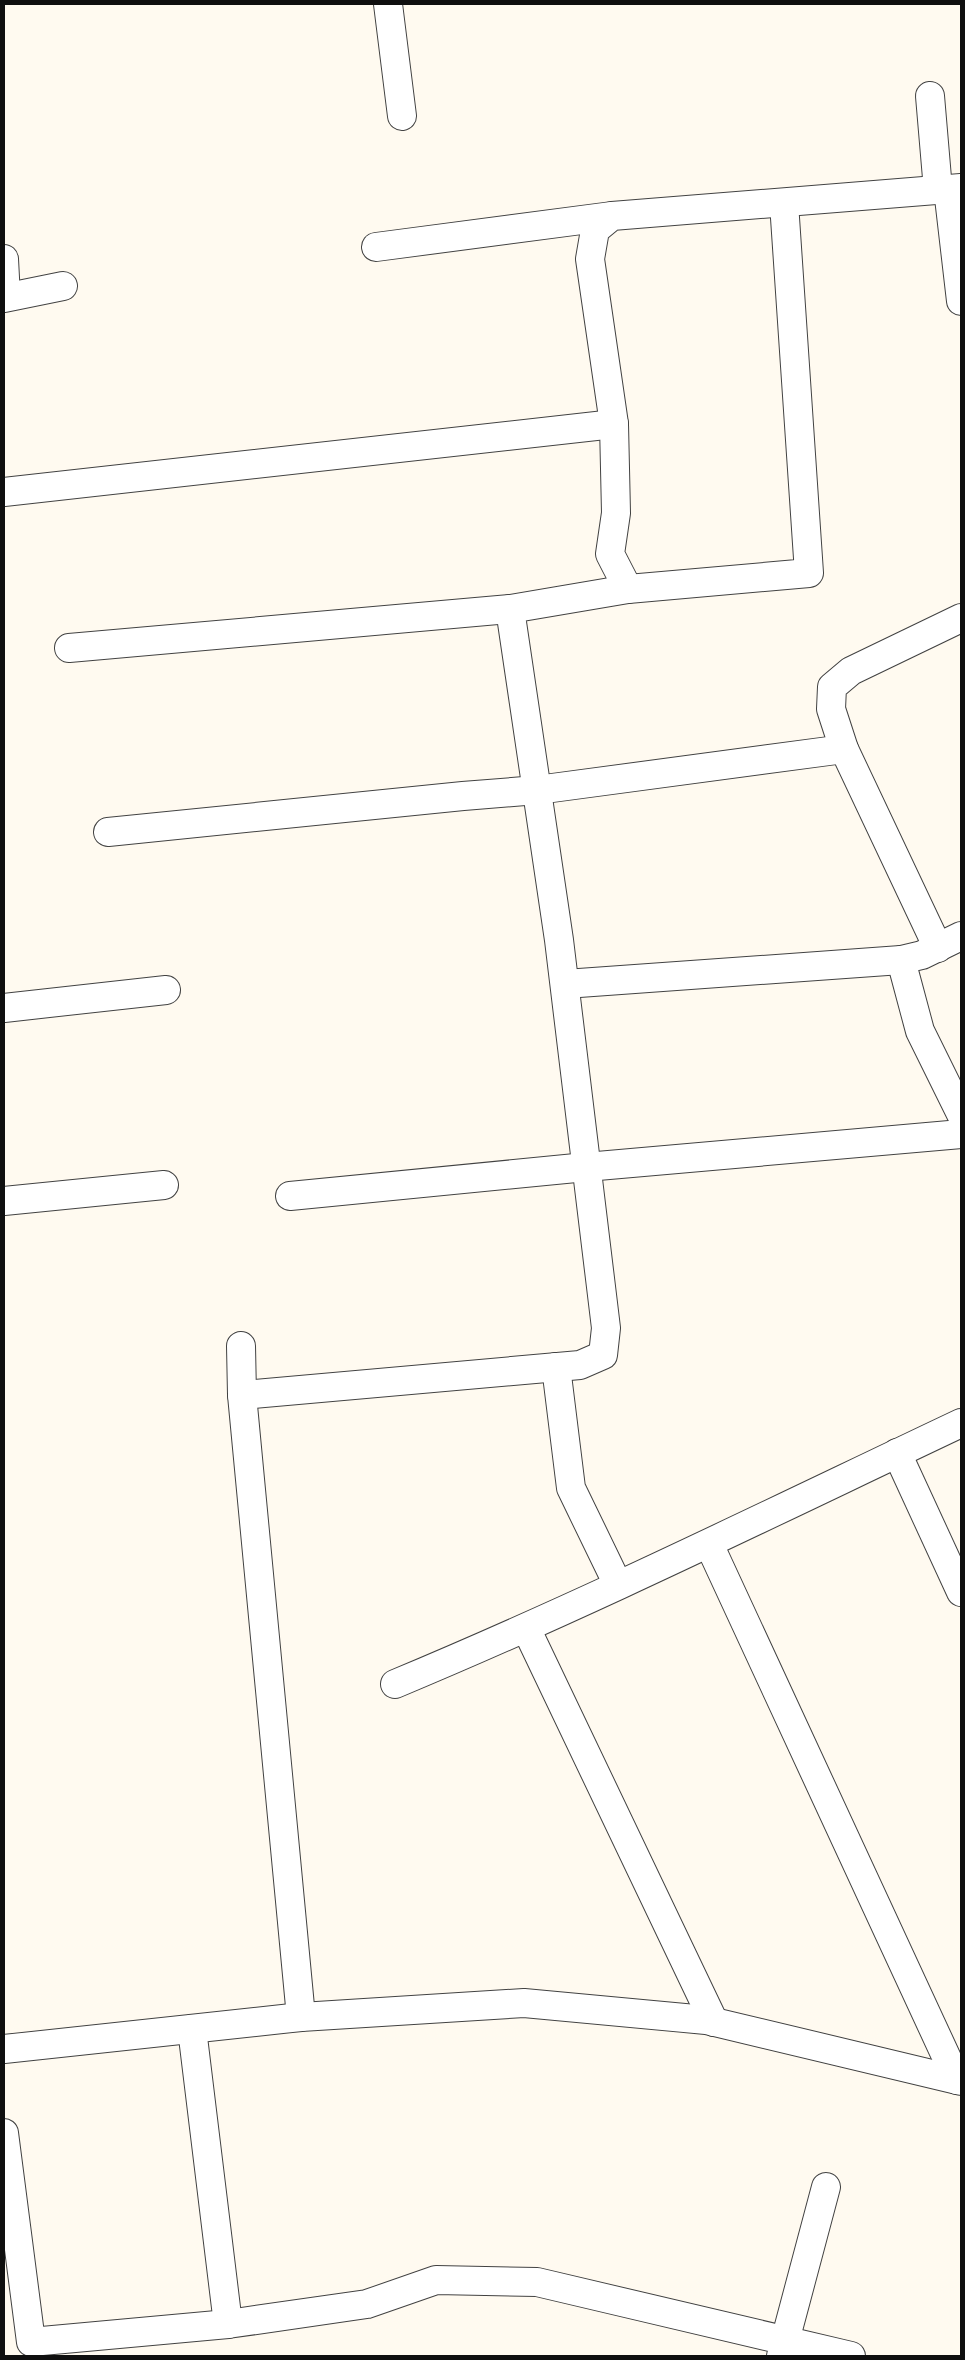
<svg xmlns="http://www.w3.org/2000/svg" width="965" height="2360" font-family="'Zilla Slab',serif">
<rect width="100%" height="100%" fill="#fffaf0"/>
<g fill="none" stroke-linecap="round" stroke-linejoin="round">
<defs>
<g id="minor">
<polyline points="388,4 402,116"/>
<polyline points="930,96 938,190"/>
<polyline points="948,189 961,301"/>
<polyline points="376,247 612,216"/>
<polyline points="4,259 6,297"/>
<polyline points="4,298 63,286"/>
<polyline points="4,492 614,424"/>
<polyline points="628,589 809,573 784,203"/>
<polyline points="69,648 510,609"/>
<polyline points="108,832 463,796 537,790 844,749"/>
<polyline points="961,936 922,955 901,960 920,1031 961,1114"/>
<polyline points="938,948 844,749 831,709 832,687 851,671 961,618"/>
<polyline points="565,984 901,960"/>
<polyline points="4,1008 166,990"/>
<polyline points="290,1196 586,1167 961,1134"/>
<polyline points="4,1201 164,1185"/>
<polyline points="241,1346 242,1395 301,2017"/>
<polyline points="556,1367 571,1488 618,1585"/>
<polyline points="242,1395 580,1365 603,1355 606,1328 559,940 510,609 628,589 610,554 616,513 614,424 590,259 595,230 612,216 961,188"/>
<polyline points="897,1453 961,1592"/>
<polyline points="709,1544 957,2080"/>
<polyline points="526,1628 714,2022"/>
<path d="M395,1684C587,1604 773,1512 961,1423"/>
<polyline points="192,2029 228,2324"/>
<polyline points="4,2049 301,2017 524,2003 706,2020 961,2081"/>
<polyline points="4,2133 31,2342 228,2324 367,2304 436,2280 537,2282 851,2356"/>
<polyline points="781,2356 826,2187"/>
</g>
</defs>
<use href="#minor" stroke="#424242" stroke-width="30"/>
<use href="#minor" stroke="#fff" stroke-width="28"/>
</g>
<rect width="965" height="2360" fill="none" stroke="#0f0f0f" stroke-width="10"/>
</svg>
